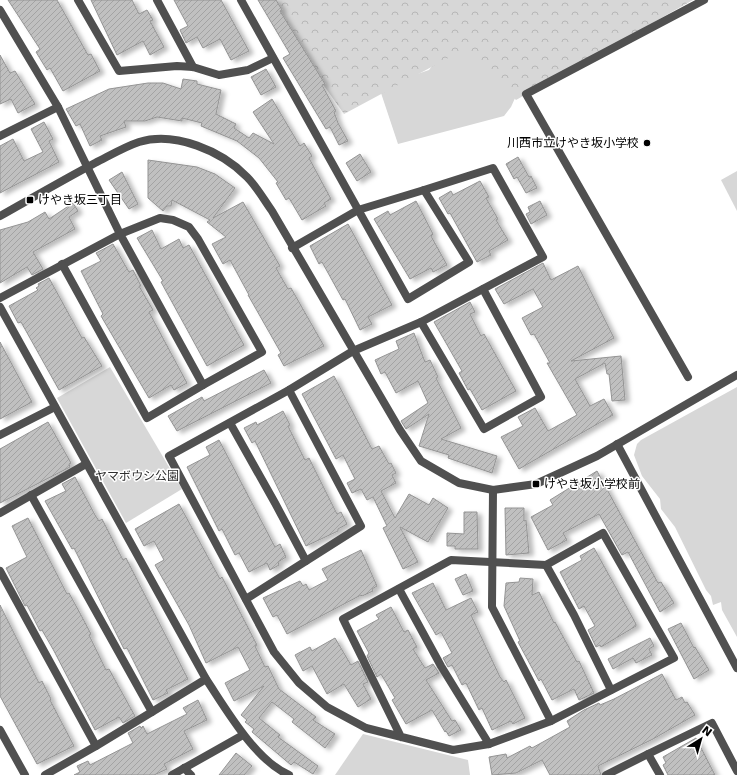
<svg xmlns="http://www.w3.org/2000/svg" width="737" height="775" font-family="'DejaVu Sans','Noto Sans JP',sans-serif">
<defs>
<pattern id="forest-crowns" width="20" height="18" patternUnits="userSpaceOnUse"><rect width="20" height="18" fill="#d7d7d7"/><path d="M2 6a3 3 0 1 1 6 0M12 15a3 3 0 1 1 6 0" fill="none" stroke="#b7b7b7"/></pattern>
<pattern id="building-hatch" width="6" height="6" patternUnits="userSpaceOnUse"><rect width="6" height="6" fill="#c0c0c0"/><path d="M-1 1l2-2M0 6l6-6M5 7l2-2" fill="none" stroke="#a3a3a3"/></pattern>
<filter id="shadow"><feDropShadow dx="4.5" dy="2.5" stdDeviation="2" flood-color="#0004"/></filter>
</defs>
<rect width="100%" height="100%" fill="#fff"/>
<g fill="#d7d7d7">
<polygon points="466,39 520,87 511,107 504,116 398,144 379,87 429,70 439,57"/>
<polygon points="737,171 737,211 721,180"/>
<polygon points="110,367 182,489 126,523 57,398"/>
<polygon points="737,387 737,637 722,610 721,602 713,605 711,596 706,590 675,527 661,509 660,499 642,476 634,455 637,444 641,440"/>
<polygon points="363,734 468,760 470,775 335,775"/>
</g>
<polygon fill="url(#forest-crowns)" points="263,0 693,0 516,100 465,49 344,114"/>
<g fill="url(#building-hatch)" stroke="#949494" filter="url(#shadow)">
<polygon points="8,0 57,0 88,55 91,54 100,71 63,91 50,68 47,70 36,52 40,49"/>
<polygon points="91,0 132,0 139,14 147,10 153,20 150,21 164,47 150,55 143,41 117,55"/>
<polygon points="174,0 221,0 249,51 231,60 220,39 203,48 197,37 186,43 180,30 188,26"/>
<polygon points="258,0 276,0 282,10 280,11 325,84 322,85 336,111 334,112 338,123 348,141 339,145 330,127 326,129 283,58 290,54"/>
<polygon points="0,55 10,73 15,71 35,104 18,113 11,99 0,104"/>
<polygon points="266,69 276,87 261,95 251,77"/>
<polygon points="183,79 197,81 197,84 221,90 216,114 236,124 234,128 249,138 253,133 274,144 253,112 272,99 297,141 300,146 304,143 312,156 309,158 331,199 324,203 326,206 302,220 289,198 286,200 276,183 278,182 259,158 237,141 201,126 202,123 182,118 182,121 157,117 145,121 124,121 126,127 100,136 102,140 90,146 80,124 76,126 66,109 109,89 148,83 163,83 181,89"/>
<polygon points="44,122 53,139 49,141 59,162 0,193 0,146 13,139 24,161 43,152 31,129"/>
<polygon points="360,154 371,172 357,181 346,163"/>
<polygon points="518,157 529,177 531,176 537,188 526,193 517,177 514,179 506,164"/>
<polygon points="148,160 197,167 215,174 235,188 213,218 243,202 280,266 276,268 288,289 291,288 324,346 284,366 278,355 281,353 248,295 249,295 230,260 223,264 212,244 226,237 207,222 210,220 172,200 171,206 167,206 163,211 148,198"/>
<polygon points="122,172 138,204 129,209 109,180"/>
<polygon points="480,181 489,197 486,198 498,219 496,220 508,240 489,251 491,255 477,262 450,213 448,214 439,198 451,191 453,195"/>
<polygon points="416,201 433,234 431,236 447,265 433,272 431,268 410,279 374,219 388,211 390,215"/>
<polygon points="540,201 547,215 531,224 526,214 530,212 528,207"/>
<polygon points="73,203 78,211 69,217 75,229 33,252 43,269 32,275 27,267 0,283 0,230 28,222 45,212 49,219"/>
<polygon points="348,224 392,305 368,317 372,324 360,330 345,299 343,300 322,262 319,264 310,246"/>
<polygon points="152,230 161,249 179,239 183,248 189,245 244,345 207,366 161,282 163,281 137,238"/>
<polygon points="113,244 129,272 133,270 141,286 139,286 153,310 149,312 187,383 174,390 171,385 149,398 101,316 103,314 81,271 101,261 96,253"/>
<polygon points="543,263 551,280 578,266 614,338 571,361 621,356 625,400 612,401 609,374 607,374 605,363 575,379 590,406 604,399 613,415 519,469 501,437 523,426 518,417 535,408 548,431 577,415 547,363 550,363 534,334 531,335 522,318 543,307 533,289 504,304 495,289"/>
<polygon points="49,278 82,338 84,337 102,366 59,390 21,322 18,323 9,306 38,290 36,288 39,286 38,284"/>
<polygon points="470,302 475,312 470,314 481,336 484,334 516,391 482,410 470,389 468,390 459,373 462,371 434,322"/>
<polygon points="414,333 425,362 430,360 438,377 436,378 461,428 441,439 497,456 492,473 448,458 449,455 419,446 429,414 406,429 401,421 428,403 418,381 396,393 385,372 381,374 375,360 399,349 396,341"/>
<polygon points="0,342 32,402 0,419"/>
<polygon points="264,370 271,383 177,431 168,416 202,397 204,401"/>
<polygon points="334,376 372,449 379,446 389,464 391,463 396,473 392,475 396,483 381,491 395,518 409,494 429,505 433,498 448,508 428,542 400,527 418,562 403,569 383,528 387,526 373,497 367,500 361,489 352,493 347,483 355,479 343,455 336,459 302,394"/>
<polygon points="283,411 290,425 288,426 305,460 309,458 337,514 341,512 347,524 338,529 338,531 306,546 255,441 252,443 244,428 256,422 257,425"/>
<polygon points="48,422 71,463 69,464 70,467 0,503 0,449"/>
<polygon points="219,440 275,547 280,544 286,557 278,562 279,565 270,570 267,563 249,572 239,553 235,555 222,529 219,531 187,467 210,455 206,447"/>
<polygon points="597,471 658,583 661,582 674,603 660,612 628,552 622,555 599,514 563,533 567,540 548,550 531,517 553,505 550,500"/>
<polygon points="75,477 95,515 99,521 102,519 123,560 126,558 188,679 166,690 168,693 153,700 127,648 124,649 74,548 72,549 45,501 66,491 62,484"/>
<polygon points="179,504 220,579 222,577 257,645 255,646 265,667 268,666 279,689 316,717 313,720 335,734 325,748 292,722 294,719 272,702 259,718 280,735 278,737 318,766 313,774 294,762 291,765 252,732 254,729 245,722 247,720 241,715 264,686 234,701 225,683 250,670 238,647 206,663 189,625 155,565 164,560 154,541 144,546 135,529"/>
<polygon points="505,508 524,508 524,521 526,520 529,553 506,555"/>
<polygon points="464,512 477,512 478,549 455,549 455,546 447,546 447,533 464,534"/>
<polygon points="28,518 67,594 69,593 81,615 91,634 89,635 106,670 109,669 135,716 123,723 119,717 95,730 54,651 42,630 40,631 27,605 25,606 6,568 27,557 12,526"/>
<polygon points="594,548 636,624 636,626 601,647 600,645 596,647 588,630 595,626 584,606 579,609 560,572 582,560 580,556"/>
<polygon points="361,550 377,586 372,589 373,591 362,596 361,595 287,634 277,615 273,617 263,598 300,581 303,586 306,584 309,590 328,580 322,569"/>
<polygon points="466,574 473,591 463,595 455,579"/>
<polygon points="520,578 533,579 532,595 539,592 554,623 555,622 577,662 579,661 594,693 579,700 574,689 552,700 541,679 539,681 518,642 520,641 504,606 506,583 519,582"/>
<polygon points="433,583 446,610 471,598 478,612 471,615 485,645 500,677 504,682 506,680 525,718 513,724 511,721 492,730 482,708 479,710 466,683 462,685 452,665 448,667 443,658 452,653 441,632 436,635 412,593"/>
<polygon points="0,605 39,683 42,681 51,699 50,700 74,746 37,764 0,696"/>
<polygon points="391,607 404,632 408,630 417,647 413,649 425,668 433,664 439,673 426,680 452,721 455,720 461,730 449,736 446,731 445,732 432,710 406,724 392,700 395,698 381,674 377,677 367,656 369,653 357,631 379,619 376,615"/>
<polygon points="681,623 694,648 695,647 709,670 694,679 668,629"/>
<polygon points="335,638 351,665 358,661 368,682 363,684 371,699 358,707 344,684 327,694 312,666 303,671 295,655 310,647 312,651"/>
<polygon points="650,638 654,646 649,649 652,655 636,663 633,658 613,669 608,659"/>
<polygon points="662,674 676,700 682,697 685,703 687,702 695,715 653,739 598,766 601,775 550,775 542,760 516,773 492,775 489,757 506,754 507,758 530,746 532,748 570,727 567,721 584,710 599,703 600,705 614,699"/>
<polygon points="198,700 207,720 184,731 193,749 164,764 167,769 154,775 74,775 80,772 77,766 88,761 90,765 133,743 128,733 140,726 141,728 143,726 147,734 187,714 183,708"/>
<polygon points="696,738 715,775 668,775 663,765 666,763 663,757"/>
<polygon points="236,753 252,766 244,775 219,775"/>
</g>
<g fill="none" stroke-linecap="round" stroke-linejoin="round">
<g stroke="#505050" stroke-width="8">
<polyline points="78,0 119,71 177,66 193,67 219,75 248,70 273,58"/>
<polyline points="157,0 193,67"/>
<polyline points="241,0 408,299 469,262 424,190 493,168 543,257 421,322 353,351 289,390 169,456 274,652 299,683 327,707 366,728 453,750 489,744 551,721 674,658 603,533 546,565 451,560 343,619 401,737"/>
<polyline points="0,10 58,107"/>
<polyline points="0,136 58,107 120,234 203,385 262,352 198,239 189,227 173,220 160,218 120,234 0,298"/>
<polyline points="292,248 358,210 424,190"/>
<polyline points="62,264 147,418 203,385"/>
<path d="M0,307L206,679C226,709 255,760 289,775"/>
<polyline points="421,322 484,429 541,397 483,289"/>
<polyline points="688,377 526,94 704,0"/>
<polyline points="230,423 275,503 306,561"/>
<polyline points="0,435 55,407"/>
<polyline points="493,490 492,607 551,721"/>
<polyline points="31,495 152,712"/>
<polyline points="0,513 86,464"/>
<polyline points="546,565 574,615 611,690"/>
<polyline points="0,571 96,746"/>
<polyline points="399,589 441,666 489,744"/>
<polyline points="246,599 361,526 289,390"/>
<polyline points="184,768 191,775"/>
<polyline points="45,775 96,746 206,679"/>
<polyline points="172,775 243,735"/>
<polyline points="606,775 648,754"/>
<polyline points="660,775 648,754 712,723 737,771"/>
</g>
<g stroke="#505050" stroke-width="8">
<path d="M0,216C32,198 63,180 95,163C109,156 124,147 139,142C175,131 222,151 247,177C257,187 264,200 272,211L400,430L421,461L459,483L493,490L536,484L597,456L737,375"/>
<polyline points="617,444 737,668"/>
<polyline points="0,730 25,775"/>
</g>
</g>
<g fill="#000" stroke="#fff" stroke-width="1.5">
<circle cx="647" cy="143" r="4"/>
<rect x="26" y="196" width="8" height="8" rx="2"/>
<rect x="532" y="480" width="8" height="8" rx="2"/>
</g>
<g text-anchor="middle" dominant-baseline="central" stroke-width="3" stroke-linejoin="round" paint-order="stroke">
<g font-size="12" fill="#000" stroke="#fff" text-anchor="start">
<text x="639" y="143" text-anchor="end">川西市立けやき坂小学校</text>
<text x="38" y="200">けやき坂三丁目</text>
<text x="544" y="484">けやき坂小学校前</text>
</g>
<g font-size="12" fill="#2e2e2e" stroke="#fff">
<text x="137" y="476">ヤマボウシ公園</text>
</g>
</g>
<g transform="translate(701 739) rotate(37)" stroke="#ffffff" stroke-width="3" paint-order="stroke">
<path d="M0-3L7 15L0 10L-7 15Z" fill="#000000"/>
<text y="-6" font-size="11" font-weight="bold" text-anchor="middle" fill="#000000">N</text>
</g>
</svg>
